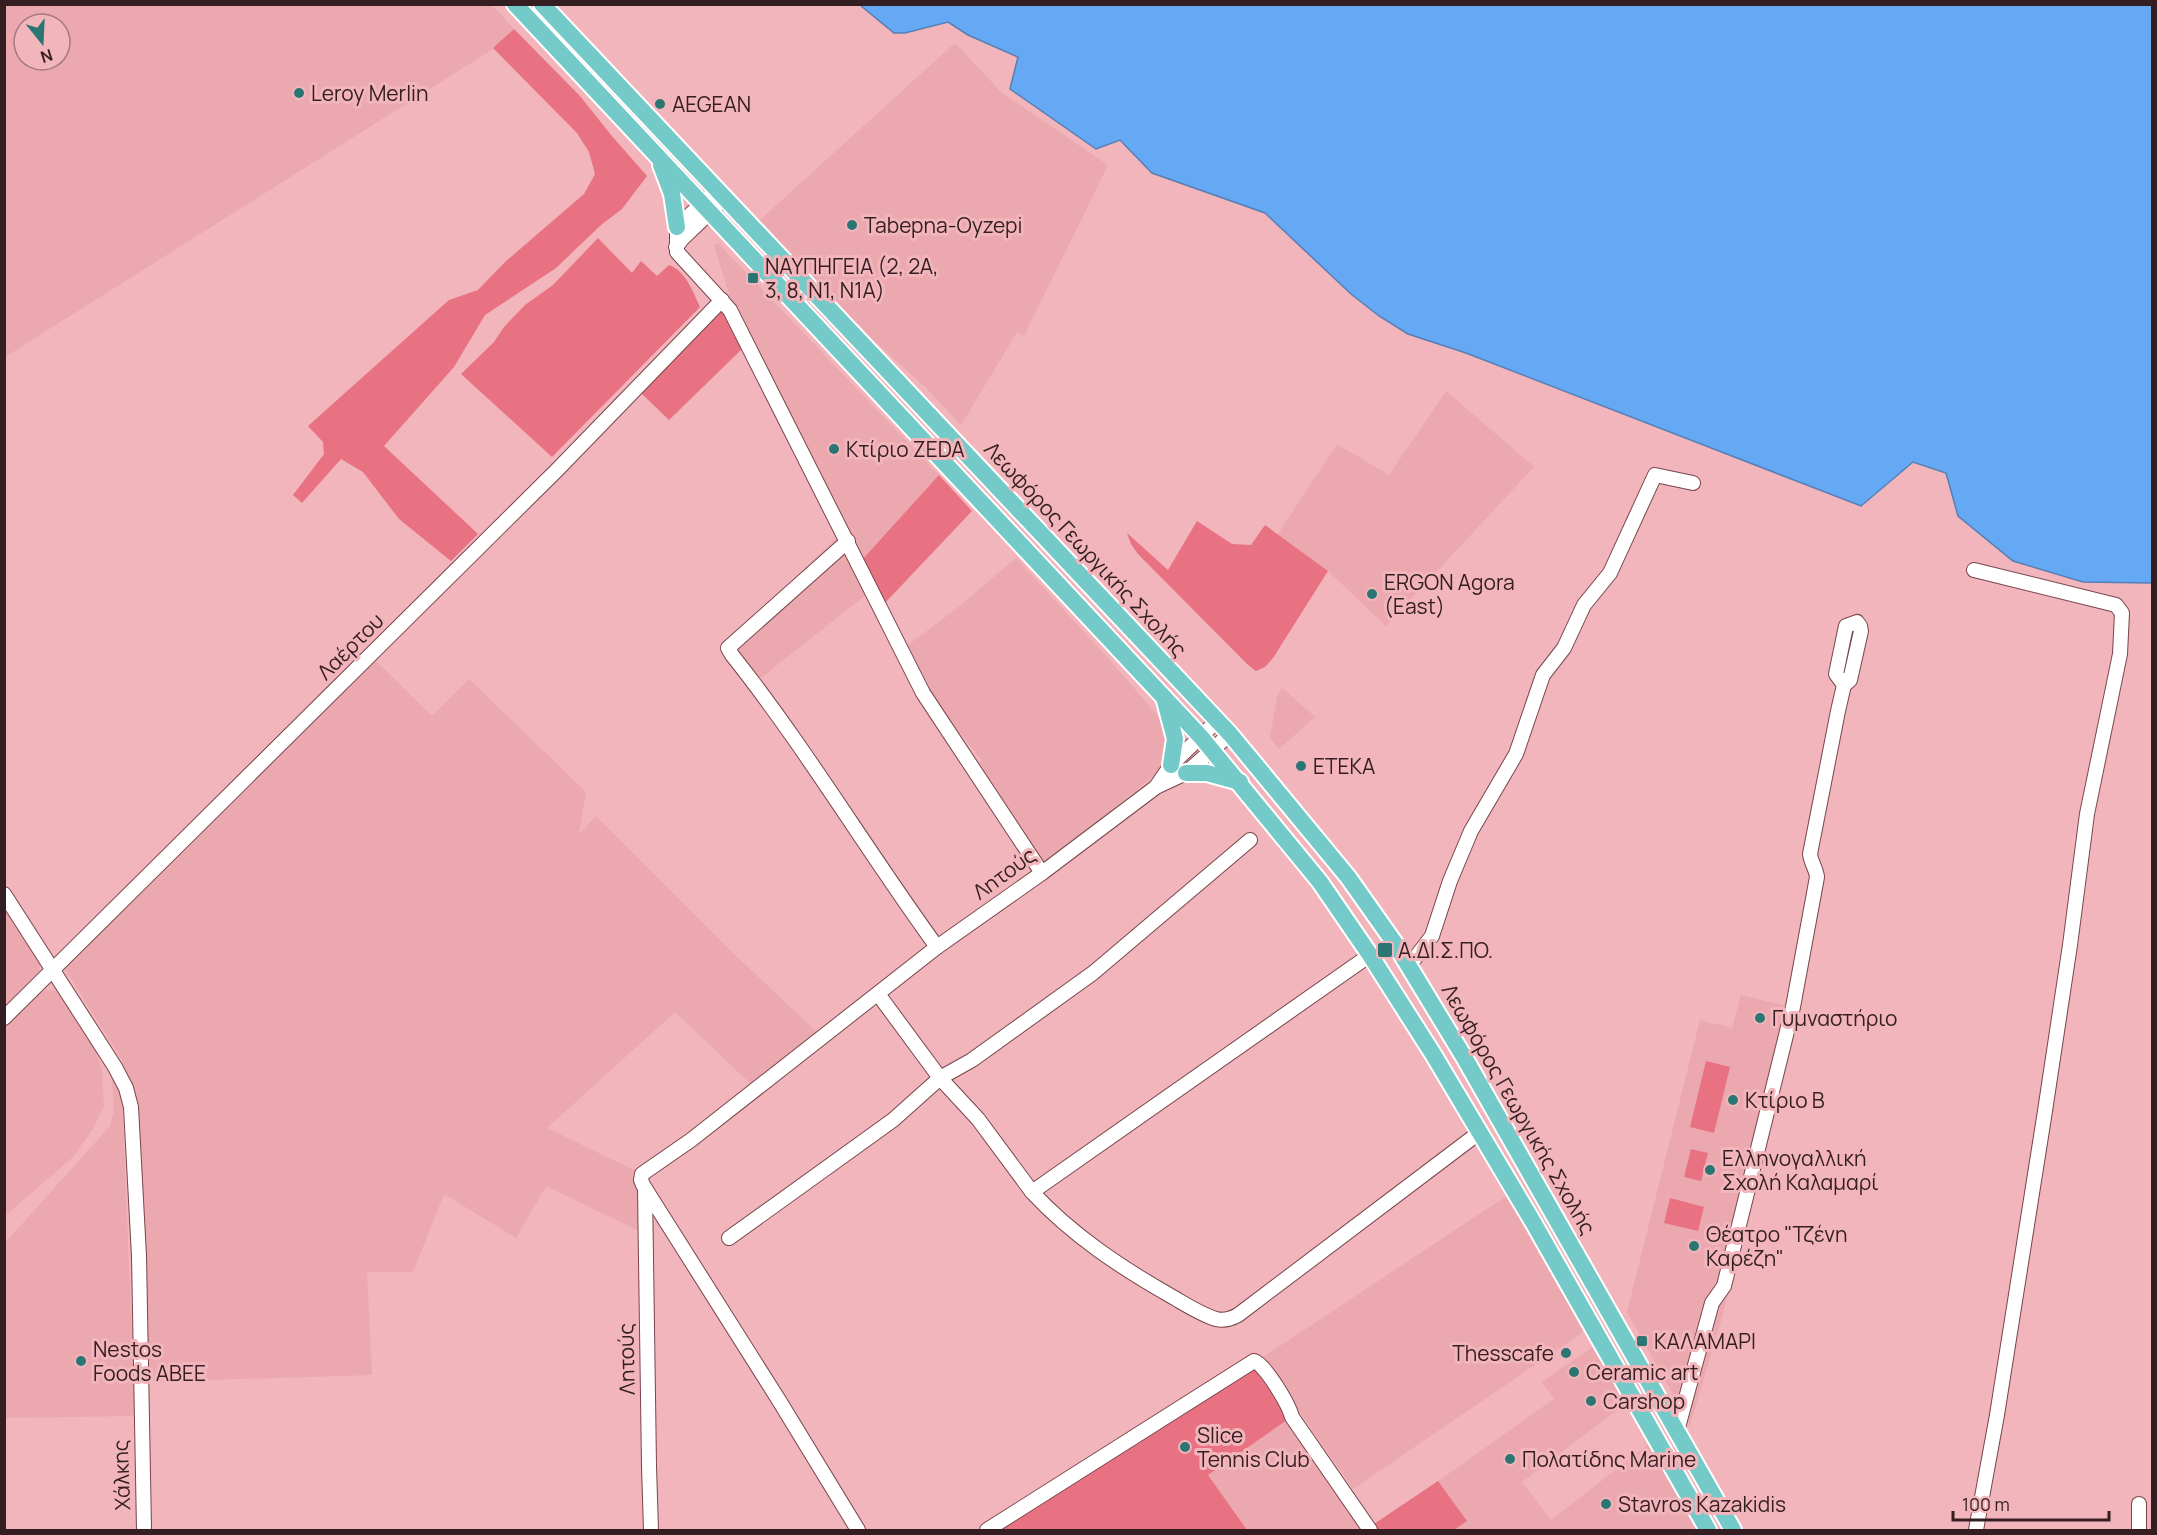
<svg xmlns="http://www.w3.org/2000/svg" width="2157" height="1535" font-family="Manrope,sans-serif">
<rect width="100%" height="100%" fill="#f1b5bb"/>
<g fill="#eba8af" fill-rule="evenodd">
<path d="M5,5H492L514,29L490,51L5,357ZM24,24H60V60H24Z"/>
<polygon points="955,43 1001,92 1108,165 1024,336 1017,332 961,425 926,388 751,228"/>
<polygon points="718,243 939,475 861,561 732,304 714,245"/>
<polygon points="1446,391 1534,467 1386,626 1328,571 1278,534 1337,444 1389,475"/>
<polygon points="837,537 867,594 757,681 727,644"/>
<polygon points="1016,558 1107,657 1158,716 1167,729 1167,757 1157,773 1042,867 975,766 982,760 937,705 904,648 956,609"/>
<polygon points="373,658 432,716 469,679 586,792 579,834 596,816 736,956 819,1034 754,1087 675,1012 547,1128 638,1172 639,1231 546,1186 516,1238 444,1194 413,1272 367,1272 372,1375 146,1382 140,1134 136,1098 121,1058 64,968"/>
<polygon points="1282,688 1315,717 1279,749 1270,738 1277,697"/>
<polygon points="4,901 40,963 39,974 35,979 4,1009"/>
<polygon points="38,990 62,991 94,1045 102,1071 104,1107 92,1130 74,1156 5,1216 5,1025"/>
<polygon points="1741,995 1798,1009 1723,1314 1690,1425 1627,1312 1700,1020 1732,1028"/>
<polygon points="112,1078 122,1093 135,1416 5,1418 4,1244 110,1126 114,1111"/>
<polygon points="1508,1195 1586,1330 1353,1489 1300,1412 1287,1420 1368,1530 1247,1530 1208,1475 1287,1420 1260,1359"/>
<polygon points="1595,1345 1628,1402 1522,1482 1551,1520 1650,1443 1697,1530 1454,1530 1467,1521 1438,1481 1554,1399 1542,1382"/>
</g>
<g fill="#e87182">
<polygon points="514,29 580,96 611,135 647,176 622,209 601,225 556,268 485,315 454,367 384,446 478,534 451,561 399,519 363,472 341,459 302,503 293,495 324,454 323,442 308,426 449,300 478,290 505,262 584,194 595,174 589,152 577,133 493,48"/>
<path d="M598,238L632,273L641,261L657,276L669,265C686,271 693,292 700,307L552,457L461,374L494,342L504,327L525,305L553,285Z"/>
<polygon points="721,308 743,348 669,420 641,393"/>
<polygon points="939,475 972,511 883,605 861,561"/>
<polygon points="1197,521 1232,544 1251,545 1265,525 1328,571 1273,658 1265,667 1256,671 1247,664 1138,554 1131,544 1127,533 1168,570"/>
<polygon points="1706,1061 1730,1067 1714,1133 1690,1127"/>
<polygon points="1691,1149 1708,1153 1701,1181 1684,1177"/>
<polygon points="1670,1198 1704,1207 1698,1231 1664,1223"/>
<polygon points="1260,1359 1287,1420 1208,1475 1247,1530 994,1530"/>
<polygon points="1438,1481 1467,1521 1454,1530 1379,1530 1374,1524"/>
</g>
<polygon fill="#65a9f5" stroke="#567fb5" stroke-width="1.5" points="860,5 2152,5 2152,583 2083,582 2013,561 1958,516 1946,473 1913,462 1861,506 1466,353 1408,334 1379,316 1351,294 1265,213 1152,173 1120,140 1096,149 1010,89 1018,57 968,35 948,22 905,33 894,33"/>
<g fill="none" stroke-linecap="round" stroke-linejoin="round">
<defs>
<g id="minor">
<polyline points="716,190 677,227 677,252 730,310 923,693 1042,873"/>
<polyline points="676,247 682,239 724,199"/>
<path d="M848,541L728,648L732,655C806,748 867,851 937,947"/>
<polyline points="1974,570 2116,605 2122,613 2120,654 2087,814 2070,945 2045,1111 1997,1415 1976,1530"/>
<polyline points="1156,787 1171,765 1217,721"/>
<polyline points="4,894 115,1067 126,1088 131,1107 139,1256 144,1530"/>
<polyline points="1409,966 1432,936 1450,881 1471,831 1516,754 1543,675 1564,648 1584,605 1610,573 1655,475 1693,483"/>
<polyline points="878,994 940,1078 978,1119 1032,1192 1370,955"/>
<polyline points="4,1018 558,469 722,300"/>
<polyline points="645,1189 649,1466 651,1530"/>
<path d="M1032,1192C1072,1235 1120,1267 1171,1296C1185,1304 1200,1314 1216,1319C1224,1321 1231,1319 1238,1315L1480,1132"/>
<polyline points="729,1238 893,1120 940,1078 972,1060 1093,973 1250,840"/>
<path d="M1677,1431L1712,1303L1724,1286L1793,1007L1817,877C1816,868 1811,863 1810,854L1838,711L1844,685L1850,680L1861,631L1860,626L1857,622L1846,626L1836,674L1844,685"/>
<polyline points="2139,1504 2139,1530"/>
<polyline points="858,1530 780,1402 643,1185 641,1180 642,1174 691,1140 937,947 1042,873 1156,787 1186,773 1230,734"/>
<path d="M987,1530L1254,1361C1265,1364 1289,1405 1292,1417L1370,1530"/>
</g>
<g id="major">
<polyline points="515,4 1201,737 1320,882 1370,955 1433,1054 1533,1222 1708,1530"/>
<polyline points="542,4 1230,734 1348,877 1396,945 1464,1057 1733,1530"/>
<polyline points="661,165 672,194 677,227"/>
<polyline points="1165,701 1175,739 1171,765"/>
<polyline points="1186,773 1207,773 1240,782"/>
</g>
</defs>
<use href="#minor" stroke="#78464b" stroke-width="16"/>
<use href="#major" stroke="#fff" stroke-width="20"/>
<use href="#minor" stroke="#fff" stroke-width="14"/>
<use href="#major" stroke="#74cac8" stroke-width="16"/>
</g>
<g fill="#2b7573" stroke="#f1b5bb" stroke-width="2">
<circle cx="299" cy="93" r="6"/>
<circle cx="660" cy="104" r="6"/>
<circle cx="852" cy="225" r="6"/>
<rect x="747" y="272" width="12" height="12" rx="3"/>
<circle cx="834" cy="449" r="6"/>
<circle cx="1372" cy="594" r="6"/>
<circle cx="1301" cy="766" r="6"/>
<rect x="1377" y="942" width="16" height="16" rx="3"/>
<circle cx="1760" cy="1018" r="6"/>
<circle cx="1733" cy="1100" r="6"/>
<circle cx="1710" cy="1170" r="6"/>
<circle cx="1694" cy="1246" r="6"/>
<rect x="1636" y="1335" width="12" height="12" rx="3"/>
<circle cx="1566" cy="1353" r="6"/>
<circle cx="81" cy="1361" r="6"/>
<circle cx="1574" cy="1372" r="6"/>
<circle cx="1591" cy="1401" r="6"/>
<circle cx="1185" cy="1447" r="6"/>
<circle cx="1510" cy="1459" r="6"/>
<circle cx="1606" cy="1504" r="6"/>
</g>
<g text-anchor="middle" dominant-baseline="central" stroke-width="6" stroke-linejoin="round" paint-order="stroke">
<g font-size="21" fill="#341e21" stroke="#f1b5bb" text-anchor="start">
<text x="311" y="93">Leroy Merlin</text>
<text x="672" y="104">AEGEAN</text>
<text x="864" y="225">Tabepna-Oyzepi</text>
<text x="765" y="266">ΝΑΥΠΗΓΕΙΑ (2, 2Α,<tspan x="765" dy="24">3, 8, Ν1, Ν1Α)</tspan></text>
<text x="846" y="449">Κτίριο ZEDA</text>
<text x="1384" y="582">ERGON Agora<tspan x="1384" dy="24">(East)</tspan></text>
<text x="1313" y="766">ΕΤΕΚΑ</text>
<text x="1398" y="950">Α.ΔΙ.Σ.ΠΟ.</text>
<text x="1772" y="1018">Γυμναστήριο</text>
<text x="1745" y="1100">Κτίριο Β</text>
<text x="1722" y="1158">Ελληνογαλλική<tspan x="1722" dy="24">Σχολή Καλαμαρί</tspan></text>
<text x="1706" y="1234">Θέατρο "Τζένη<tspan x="1706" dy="24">Καρέζη"</tspan></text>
<text x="1654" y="1341">ΚΑΛΑΜΑΡΙ</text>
<text x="93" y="1349">Nestos<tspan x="93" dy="24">Foods ABEE</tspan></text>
<text x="1554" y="1353" text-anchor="end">Thesscafe</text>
<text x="1586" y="1372">Ceramic art</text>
<text x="1603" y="1401">Carshop</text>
<text x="1197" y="1435">Slice<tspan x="1197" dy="24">Tennis Club</tspan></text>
<text x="1522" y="1459">Πολατίδης Marine</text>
<text x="1618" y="1504">Stavros Kazakidis</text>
</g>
<g font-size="21" fill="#341e21" stroke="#f1b5bb">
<text transform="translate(1086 549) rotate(47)">Λεωφόρος Γεωργικής Σχολής</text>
<text transform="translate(350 646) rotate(-45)">Λαέρτου</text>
<text transform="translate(1004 873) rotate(-36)">Λητούς</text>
<text transform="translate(1519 1109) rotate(60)">Λεωφόρος Γεωργικής Σχολής</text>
<text transform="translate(626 1359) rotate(-91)">Λητούς</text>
<text transform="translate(121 1475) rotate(-92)">Χάλκης</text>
</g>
</g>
<rect width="2157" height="1535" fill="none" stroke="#341e21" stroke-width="12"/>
<g transform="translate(42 42) rotate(162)"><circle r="28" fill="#f1b5bb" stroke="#a5797d" stroke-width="1.5"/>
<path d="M0-4.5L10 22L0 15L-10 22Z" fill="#2b7573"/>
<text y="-9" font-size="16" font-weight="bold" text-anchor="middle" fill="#341e21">N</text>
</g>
<path d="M1953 1511v9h156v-9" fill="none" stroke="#341e21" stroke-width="3"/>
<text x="1962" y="1511" font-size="18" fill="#341e21" stroke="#f1b5bb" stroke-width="4.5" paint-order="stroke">100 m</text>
</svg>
